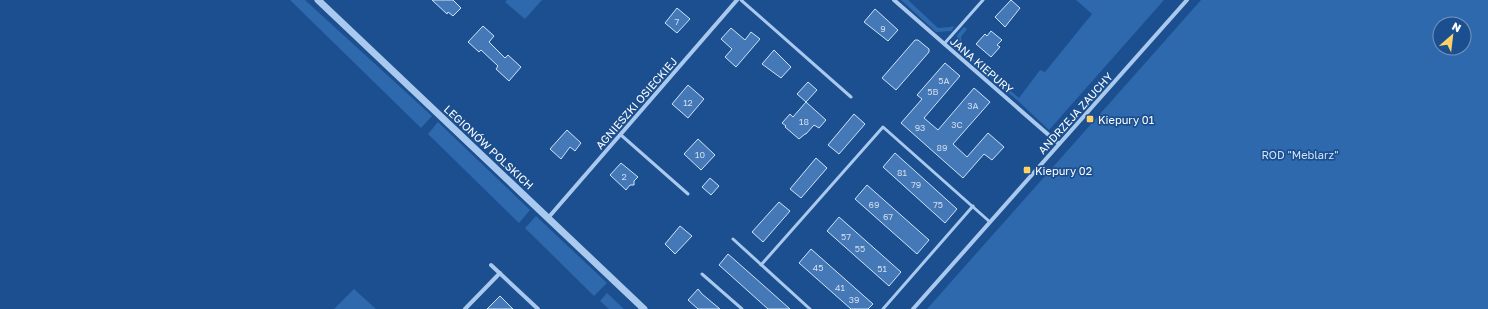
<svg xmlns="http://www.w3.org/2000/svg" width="1488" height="309" font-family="'Golos Text',sans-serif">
<rect width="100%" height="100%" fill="#1b4f8f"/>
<g fill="#2e69ad" fill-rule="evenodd">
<polygon points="290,0 305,0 432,116 421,128"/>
<polygon points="507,0 542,0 525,19 505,2"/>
<polygon points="901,0 908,0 938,28 951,27 952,26 954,27 951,31 936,32"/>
<polygon points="1076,0 1164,0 1049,130 1017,100 958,50 957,35 964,27 967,29 961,37 962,49 1019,98 1040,70 1045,72 1092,14"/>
<path d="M1201,0H1488V309H927ZM1440,24H1464V48H1440Z"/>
<polygon points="438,122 530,210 519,223 428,134"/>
<polygon points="536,216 607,283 594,296 525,228"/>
<polygon points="354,289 376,309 334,309"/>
<polygon points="607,293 624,309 609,309 600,301"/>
</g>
<g fill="#4478b7" stroke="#cfe3fa">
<polygon points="432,0 453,0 461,8 453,16 448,12 447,14"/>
<polygon points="1011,0 1020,8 1005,27 995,17"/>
<polygon points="677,8 690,19 677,33 665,23"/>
<polygon points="875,9 898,30 888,41 864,22"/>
<polygon points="483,26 494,36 489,42 505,58 508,55 521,67 509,81 496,69 498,66 481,50 479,52 468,42"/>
<polygon points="731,28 745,40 751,32 760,39 736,67 725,57 732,49 721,39"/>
<polygon points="991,31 1002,40 997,45 1000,47 991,57 976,44 985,34 987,36"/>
<polygon points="915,40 918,40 929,49 929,52 896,90 882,78"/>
<polygon points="774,50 791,67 781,78 762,64"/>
<polygon points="945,63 960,76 924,118 938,130 974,88 990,102 953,144 967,157 988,133 1004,147 992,160 984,154 963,178 901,123 922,99 917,95"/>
<polygon points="808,82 817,90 806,102 797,94"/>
<polygon points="688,85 704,99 688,118 672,104"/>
<polygon points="806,102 826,120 819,128 814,125 806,134 805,134 799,139 785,127 786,126 782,123 790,114 793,117"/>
<polygon points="854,114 865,124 839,154 828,145"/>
<polygon points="567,130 581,143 575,151 570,147 561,159 550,149"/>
<polygon points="698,139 715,155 701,170 684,154"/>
<polygon points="895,153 957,209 945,223 883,167"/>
<polygon points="816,158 827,168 801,198 790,189"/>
<polygon points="621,163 638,177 634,181 634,185 630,185 626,190 610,175"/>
<polygon points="710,178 719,186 711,195 702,187"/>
<polygon points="867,185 929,240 917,254 855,199"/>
<polygon points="779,202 790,211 763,242 752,232"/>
<polygon points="839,217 901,272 889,286 827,231"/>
<polygon points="680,226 692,236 675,254 665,244"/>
<polygon points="811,249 873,304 868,309 851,309 799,263"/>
<polygon points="728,254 754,277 790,309 768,309 719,265"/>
<polygon points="698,289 702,294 720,309 698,309 688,300"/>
<polygon points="500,296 513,309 487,309"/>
</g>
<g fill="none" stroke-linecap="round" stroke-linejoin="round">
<g stroke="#a9c9ee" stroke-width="3">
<polyline points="741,0 851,97"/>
<polyline points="944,44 983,0"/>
<polyline points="621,135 688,194"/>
<polyline points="733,239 810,309"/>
<polyline points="761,265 883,127 990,222"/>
<polyline points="702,274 742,309"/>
<polyline points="883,309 973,206"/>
</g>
<g stroke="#a9c9ee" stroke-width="4">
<polyline points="894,0 1059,144"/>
<polyline points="548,218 737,0"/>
<polyline points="491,265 538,309"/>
<polyline points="465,309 500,273"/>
<polyline points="913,309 1187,0"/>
</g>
<polyline stroke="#a9c9ee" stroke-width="7" points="318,0 644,309"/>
</g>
<g fill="#ffd166" stroke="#1b4f8f" stroke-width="1.5">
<rect x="1086" y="115" width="8" height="8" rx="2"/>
<rect x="1023" y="166" width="8" height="8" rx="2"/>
</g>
<g text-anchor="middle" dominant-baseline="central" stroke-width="3.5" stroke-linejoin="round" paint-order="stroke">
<g font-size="9" fill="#d0dded">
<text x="677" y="21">7</text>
<text x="883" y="28">9</text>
<text x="944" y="80">5A</text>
<text x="933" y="91">5B</text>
<text x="688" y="102">12</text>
<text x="973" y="105">3A</text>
<text x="804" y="121">18</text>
<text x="957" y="124">3C</text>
<text x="920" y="127">93</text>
<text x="942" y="147">89</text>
<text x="700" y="154">10</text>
<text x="902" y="172">81</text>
<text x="624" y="176">2</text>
<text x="916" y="184">79</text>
<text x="874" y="204">69</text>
<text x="938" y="204">75</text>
<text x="888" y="216">67</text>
<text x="846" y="236">57</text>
<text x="860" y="248">55</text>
<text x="818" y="267">45</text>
<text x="882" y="268">51</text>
<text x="840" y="287">41</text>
<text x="854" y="299">39</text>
</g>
<g font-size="11" fill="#fff" stroke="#1b4f8f">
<text transform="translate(982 65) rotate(41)">JANA KIEPURY</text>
<text transform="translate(636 103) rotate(-49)">AGNIESZKI OSIECKIEJ</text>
<text transform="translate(1075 113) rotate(-48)">ANDRZEJA ZAUCHY</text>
<text transform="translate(489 147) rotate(43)">LEGIONÓW POLSKICH</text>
</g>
<g font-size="11" fill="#fff" stroke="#1b4f8f" text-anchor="start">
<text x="1098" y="119">Kiepury 01</text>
<text x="1035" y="170">Kiepury 02</text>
</g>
<g font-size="11" fill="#cfe3fa" stroke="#1b4f8f">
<text x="1300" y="154">ROD "Meblarz"</text>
</g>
</g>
<g transform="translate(1452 36) rotate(28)"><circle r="19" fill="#1b4f8f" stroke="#7695bc"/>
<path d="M0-3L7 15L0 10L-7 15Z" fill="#ffd166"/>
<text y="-6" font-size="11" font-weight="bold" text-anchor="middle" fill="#ffffff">N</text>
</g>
</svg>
